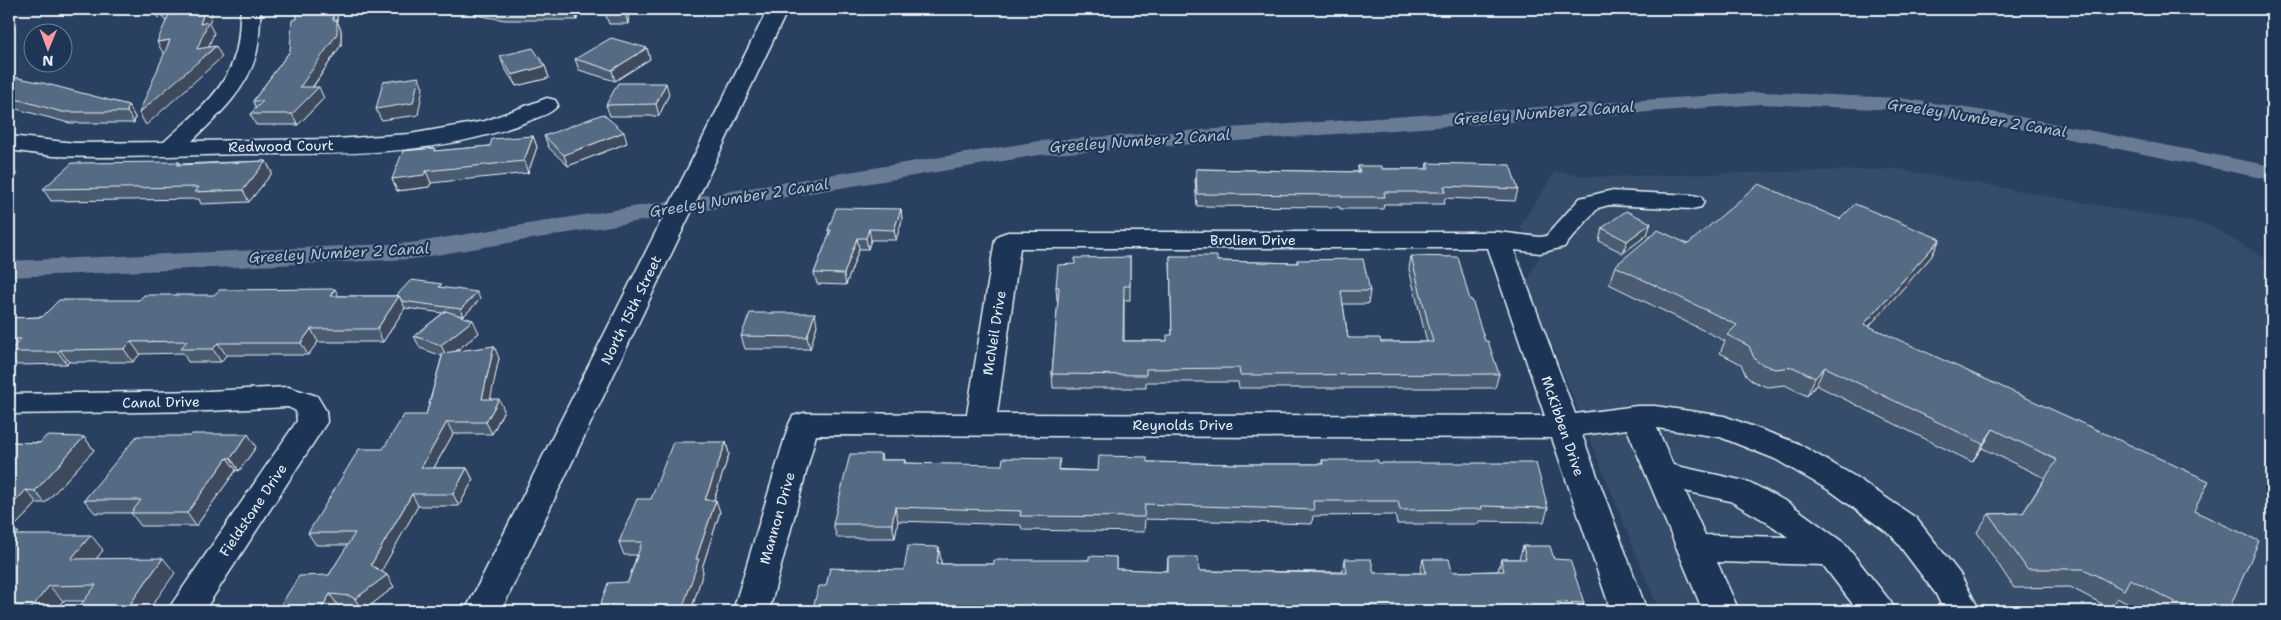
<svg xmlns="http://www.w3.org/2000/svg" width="2281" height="620" font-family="'Shantell Sans',sans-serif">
<rect width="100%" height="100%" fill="#294061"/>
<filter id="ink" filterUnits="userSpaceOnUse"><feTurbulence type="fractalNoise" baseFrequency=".02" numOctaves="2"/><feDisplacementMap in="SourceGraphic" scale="10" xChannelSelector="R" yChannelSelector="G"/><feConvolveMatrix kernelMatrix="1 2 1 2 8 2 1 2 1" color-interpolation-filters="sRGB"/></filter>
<g filter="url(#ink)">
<polygon fill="#364d6b" points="1897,169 2208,225 2272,262 2272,611 1659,611 1527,282 1541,252 1520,226 1555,172 1596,177"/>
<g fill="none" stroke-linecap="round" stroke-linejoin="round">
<polygon fill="#6b7c95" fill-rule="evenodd" points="1761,92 1900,98 2005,114 2272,166 2272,180 2005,126 1900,110 1761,104 1039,155 412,259 9,277 9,261 412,243 1039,141"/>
<defs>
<g id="minor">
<path d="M241,9H261C259,24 260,41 256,55C247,90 217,117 192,141L336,139L410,134L485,121L547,98L555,100L558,105C552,114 538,117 529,121C439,157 336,154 241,154C193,155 145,157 97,157L53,156L9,150V136L75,143L164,142C191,117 225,92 235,55C240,41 239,24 241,9Z"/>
<polygon points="768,9 788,9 501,611 465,611"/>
<path d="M1609,191L1692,195L1701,197L1704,202L1701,207L1692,209L1609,205L1598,208L1564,247L1540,253L1514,250L1575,414L1637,406H1655L1724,416L1797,443L1854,476L1916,518L1960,574L1980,611H1944L1936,594L1892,536L1832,492L1775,459L1720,437L1657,428L1673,465L1749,482L1789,503L1844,543L1890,601L1896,611H1858L1823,565L1717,562L1739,611H1703L1627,429L1582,435L1647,611H1611L1552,438L816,435L769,611H733L789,424L793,416L804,413L967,414L995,240L999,235L1008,232H1498L1540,237L1546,236L1580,198ZM1020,248H1488L1545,416L997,414ZM1685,491L1730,501L1765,521L1788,537L1705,535Z"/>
<polygon points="288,387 317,396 326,411 327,422 204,611 167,611 297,421 296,411 288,407 208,411 9,414 9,394 208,391"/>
</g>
</defs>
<use href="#minor" stroke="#e8f1f8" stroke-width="3"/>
<use href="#minor" fill="#1d3557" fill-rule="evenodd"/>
</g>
<g fill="#495b71" stroke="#e8f1f8">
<polygon points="297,9 337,9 337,21 341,30 341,45 313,87 324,98 298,125 256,125 250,114 256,108 253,101 290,51 297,19"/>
<polygon points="473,9 578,9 577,20 505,20 475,15"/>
<polygon points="606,9 629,9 628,24 609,24 605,13"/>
<polygon points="694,9 707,9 705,10"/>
<polygon points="647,48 650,59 615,81 579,70 575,59"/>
<polygon points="500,56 545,66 549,78 516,86 504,67"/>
<polygon points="9,76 128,105 135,117 134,123 69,123 9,107"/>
<polygon points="669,94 659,116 610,116 606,105"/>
<polygon points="533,136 537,147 528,173 431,183 429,187 397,191 392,179 436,151 490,146"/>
<polygon points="544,136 627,143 568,166 549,148"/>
<polygon points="266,161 272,173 249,202 201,204 199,199 51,201 43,189 179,162 180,164"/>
<polygon points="1427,163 1518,189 1515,201 1445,198 1444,204 1384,204 1383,209 1340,209 1340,207 1197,206 1195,181 1196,169 1358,172 1358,166 1382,169 1426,169"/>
<polygon points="901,209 902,220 896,240 871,240 868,249 859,249 846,285 817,284 814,273 829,235 828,230"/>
<polygon points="1840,219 1940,239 1931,257 1869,326 2194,511 2228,611 2142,611 2117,598 2110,608 2070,587 2014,588 1977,532 1989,514 2023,513 2045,478 1982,448 1972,462 1816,385 1807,396 1785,385 1767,387 1752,381 1746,376 1741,364 1720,353 1725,341 1609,284 1615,266 1688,244"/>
<polygon points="1602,228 1647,235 1623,253 1599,241"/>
<polygon points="1170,256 1217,261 1297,263 1297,260 1370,291 1368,304 1343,304 1348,338 1381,342 1427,342 1409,269 1411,256 1470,300 1485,341 1499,374 1495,388 1239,388 1238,382 1146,382 1146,388 1053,388 1052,374 1058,300 1057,300 1056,287 1075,264 1130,257 1130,300 1124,300 1124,341 1167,341 1172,335"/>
<polygon points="444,288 480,299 464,316 458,315 479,333 455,352 499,358 490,399 504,410 492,434 453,434 434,468 467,468 473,480 459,506 418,506 381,571 387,575 394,587 363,611 358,608 338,606 277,611 329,575 348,545 316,545 308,533 383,449 426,415 442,356 420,348 414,336 443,313 405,308 383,342 318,342 308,355 226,355 221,362 188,362 183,353 140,354 133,362 69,362 67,364 17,365 9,353 9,318 42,317 139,300 338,296 396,296"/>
<polygon points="817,325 810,349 745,349 741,336"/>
<polygon points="84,437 94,450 45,503 37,503 16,525 9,525 9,442 40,443"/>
<polygon points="726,442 729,454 714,500 720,512 702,568 703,572 691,611 600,611 599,608 628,582 637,555 624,555 619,542 651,499"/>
<polygon points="256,447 239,471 236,470 196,526 141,526 131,513 95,513 84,500"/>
<polygon points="881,454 882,460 905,460 905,463 1098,471 1147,462 1235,464 1322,464 1322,460 1378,463 1548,508 1544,522 1479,521 1479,524 1397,524 1395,515 1313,516 1312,524 1145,519 1144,532 1022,530 1021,525 898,521 895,538 837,538 833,524"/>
<polygon points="22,535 103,550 96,559 175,573 84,601 63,601 55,611 9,611"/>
<polygon points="1523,546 1554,559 1584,603 1581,611 812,611 826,586 904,570 941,561 941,564 994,564 1089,560 1116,557 1116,569 1167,571 1168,557 1199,571 1342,572 1345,559 1374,573 1420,573 1423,559 1452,572 1498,571 1501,559 1519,559"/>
</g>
<g fill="#3c4a5c" stroke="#e8f1f8">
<polygon points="153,9 166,9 170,12 167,24 163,17 158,18"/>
<polygon points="205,9 213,9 209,24 214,33 205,56 216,46 222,57 146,125 139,113 197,49 200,24"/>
<polygon points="333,9 337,9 337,21 341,30 341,45 305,98 300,87 333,20"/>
<polygon points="574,9 578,9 577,20"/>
<polygon points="626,9 629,9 628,24 625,13"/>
<polygon points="170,40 176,51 163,53 157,42"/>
<polygon points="647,48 650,59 615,81 612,70"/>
<polygon points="545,66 549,78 516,86 512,75"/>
<polygon points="419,77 423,88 418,115 381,120 376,109"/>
<polygon points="666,83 669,94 659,116 656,104"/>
<polygon points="319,87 324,98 298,125 292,114"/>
<polygon points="128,105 135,117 134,123 127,112"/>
<polygon points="624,132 627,143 568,166 564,155"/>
<polygon points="533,136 537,147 528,173 524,161"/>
<polygon points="266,161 272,173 249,202 243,190"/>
<polygon points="9,163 17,175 9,181"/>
<polygon points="426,171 431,183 429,187 397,191 392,179"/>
<polygon points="901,209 902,220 896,240 894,230"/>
<polygon points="1651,223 1647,235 1623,253 1627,241"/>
<polygon points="869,229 871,240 868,249 866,238"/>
<polygon points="857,238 859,249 846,285 844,274"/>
<polygon points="1940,239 1931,257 1855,342 1864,324"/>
<polygon points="335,289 341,301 330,296"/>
<polygon points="477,292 480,299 464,316 461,309"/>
<polygon points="399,296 405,308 383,342 377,329"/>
<polygon points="815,313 817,325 810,349 807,337"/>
<polygon points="473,320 479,333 447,358 441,345"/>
<polygon points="311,329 318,342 308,355 301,343"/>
<polygon points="131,342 140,354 133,362 124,349"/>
<polygon points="218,343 226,355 221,362 213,349"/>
<polygon points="494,346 499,358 488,411 482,399"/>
<polygon points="60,350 69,362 67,364 58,352"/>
<polygon points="1825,367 1816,385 1807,396 1815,378"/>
<polygon points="499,399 504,410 492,434 486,422"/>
<polygon points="447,422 453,434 427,480 421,468"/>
<polygon points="1993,429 1982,448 1972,462 1983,444"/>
<polygon points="248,434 256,447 239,471 231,458"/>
<polygon points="84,437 94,450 45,503 35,491"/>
<polygon points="726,442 729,454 710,512 705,500"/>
<polygon points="227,458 236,470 196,526 187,513"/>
<polygon points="467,468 473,480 459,506 453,494"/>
<polygon points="26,490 37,503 16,525 9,517 9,508"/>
<polygon points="412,494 418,506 378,577 371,565"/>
<polygon points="716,500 720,512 702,568 703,572 691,611 685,611 683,607 696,559"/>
<polygon points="895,507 898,521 895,538 892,524"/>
<polygon points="91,535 103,550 84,575 71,559"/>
<polygon points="939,547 941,561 939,578 937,564"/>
<polygon points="163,558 175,573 148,611 125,611"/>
<polygon points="387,575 394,587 363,611 355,599"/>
<polygon points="49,586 63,601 55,611 29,611"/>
<polygon points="330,594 338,606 335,611 320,611"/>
</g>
<g fill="#556a83" stroke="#e8f1f8">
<polygon points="163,9 205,9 200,24 208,22 197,49 216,46 139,113 170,40 157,42 170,12 161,13"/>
<polygon points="297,9 333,9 333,20 337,20 337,34 300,87 319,87 292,114 250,114 263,101 253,101 290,51 292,20 297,19"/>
<polygon points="606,9 626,9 625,13 605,13"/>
<polygon points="611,38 647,48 612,70 575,59"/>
<polygon points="533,48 545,66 512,75 500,56"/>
<polygon points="9,76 43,83 128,105 127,112 62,112 9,97"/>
<polygon points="419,77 413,103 376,109 383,82"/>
<polygon points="618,83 666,83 656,104 606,105"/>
<polygon points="603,114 624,132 564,155 544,136"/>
<polygon points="533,136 524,161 426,171 424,175 392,179 403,151 435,148 434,151 490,146 492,139"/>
<polygon points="266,161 243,190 195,192 199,187 43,189 72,163 179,162 177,165"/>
<polygon points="1427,163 1510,165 1518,189 1444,186 1446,192 1384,192 1385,197 1342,197 1341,195 1197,194 1196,169 1360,172 1358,166 1382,166 1382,169 1429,169"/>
<polygon points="1759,184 1840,219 1855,204 1940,239 1864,324 2209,481 2194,511 2259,541 2228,611 2193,611 2130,579 2124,590 2084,569 2027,569 1989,514 2023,513 2057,460 1993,429 1983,444 1825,367 1815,378 1793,367 1775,369 1759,363 1754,358 1749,346 1727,335 1737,325 1615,266 1658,230 1688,244"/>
<polygon points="836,208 901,209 894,230 869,229 866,238 857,238 844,274 814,273 831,230 828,230"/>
<polygon points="1626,211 1651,223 1627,241 1602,228"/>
<polygon points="1170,256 1217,256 1217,261 1298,263 1297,260 1363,259 1370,291 1341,291 1348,338 1380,338 1381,342 1433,342 1411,256 1458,257 1470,300 1472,300 1485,341 1488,341 1499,374 1240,375 1239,368 1146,369 1146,375 1052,374 1059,287 1056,287 1058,265 1075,264 1075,258 1130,257 1130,286 1124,286 1123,341 1167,341 1167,335 1172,335"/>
<polygon points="411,280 442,284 439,287 477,292 461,309 402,301 399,296 396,296"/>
<polygon points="335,289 330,296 399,296 377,329 311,329 301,343 218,343 213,349 180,349 187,341 131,342 124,349 60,350 58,352 9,352 21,339 9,339 9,318 42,317 59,300 139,300 144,295 214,295 219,290"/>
<polygon points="446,311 473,320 441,345 414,336"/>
<polygon points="750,313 815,313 807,337 741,336"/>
<polygon points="494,346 482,399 499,399 486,422 447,422 421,468 467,468 453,494 412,494 371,565 387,575 355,599 350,596 330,594 320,611 277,611 299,576 329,575 355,533 308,533 359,449 383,449 404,415 426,415 443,353"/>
<polygon points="192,434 248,434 231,458 227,458 187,513 131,513 141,500 84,500 137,436 190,436"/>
<polygon points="46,436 84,437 35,491 26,490 9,508 9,442 40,443"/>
<polygon points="673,442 726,442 705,500 716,500 696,559 699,559 683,607 599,608 608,583 628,582 642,542 619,542 637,499 651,499"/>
<polygon points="850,454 881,454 880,460 905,460 904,463 1002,465 1003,458 1060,459 1058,470 1098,471 1099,456 1147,457 1147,462 1235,464 1323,464 1322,460 1378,460 1378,463 1536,463 1548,508 1481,506 1482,509 1400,510 1398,501 1313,501 1314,510 1145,504 1144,517 1020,516 1021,511 895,507 892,524 833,524"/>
<polygon points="9,532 19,532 16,535 91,535 71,559 163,558 125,611 76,611 96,585 49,586 29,611 9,611"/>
<polygon points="908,546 939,547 937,564 994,564 994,560 1089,560 1089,556 1116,557 1116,569 1168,571 1168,557 1198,557 1199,571 1347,573 1345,559 1371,559 1374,573 1426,573 1423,559 1449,559 1452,572 1504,571 1501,559 1526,559 1523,546 1550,546 1554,559 1570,560 1584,603 1557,602 1560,611 812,611 819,586 826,586 830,568 904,570"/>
</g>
</g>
<g text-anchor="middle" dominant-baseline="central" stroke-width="4.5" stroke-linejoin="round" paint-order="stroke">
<g font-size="14" fill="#e8f1f8" stroke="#1d3557">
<text transform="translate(281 146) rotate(-1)">Redwood Court</text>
<text x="1253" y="240">Brolien Drive</text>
<text transform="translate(631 310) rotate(-64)">North 15th Street</text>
<text transform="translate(994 333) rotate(-81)">McNeil Drive</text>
<text transform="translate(161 402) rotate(-1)">Canal Drive</text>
<text x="1183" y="425">Reynolds Drive</text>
<text transform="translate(1563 426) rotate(71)">McKibben Drive</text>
<text transform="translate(253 510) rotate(-56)">Fieldstone Drive</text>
<text transform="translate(777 518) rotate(-74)">Mannon Drive</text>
</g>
<g font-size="15" font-style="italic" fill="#b6c2d0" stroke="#1d3557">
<text transform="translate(1544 113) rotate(-4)">Greeley Number 2 Canal</text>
<text transform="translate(1977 118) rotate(9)">Greeley Number 2 Canal</text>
<text transform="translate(1140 141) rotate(-4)">Greeley Number 2 Canal</text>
<text transform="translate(739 198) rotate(-9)">Greeley Number 2 Canal</text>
<text transform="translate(339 253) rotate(-3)">Greeley Number 2 Canal</text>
</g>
</g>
<rect width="2281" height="620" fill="none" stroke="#1d3557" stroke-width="30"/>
<rect x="15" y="15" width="2251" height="590" fill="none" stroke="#e8f1f8" stroke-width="2" filter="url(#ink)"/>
<g transform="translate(48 48) rotate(181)"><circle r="24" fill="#1d3557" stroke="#6e8097"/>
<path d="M0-4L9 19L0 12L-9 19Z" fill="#ff9aa2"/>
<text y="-8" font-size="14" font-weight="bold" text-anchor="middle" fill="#e8f1f8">N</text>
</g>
</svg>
